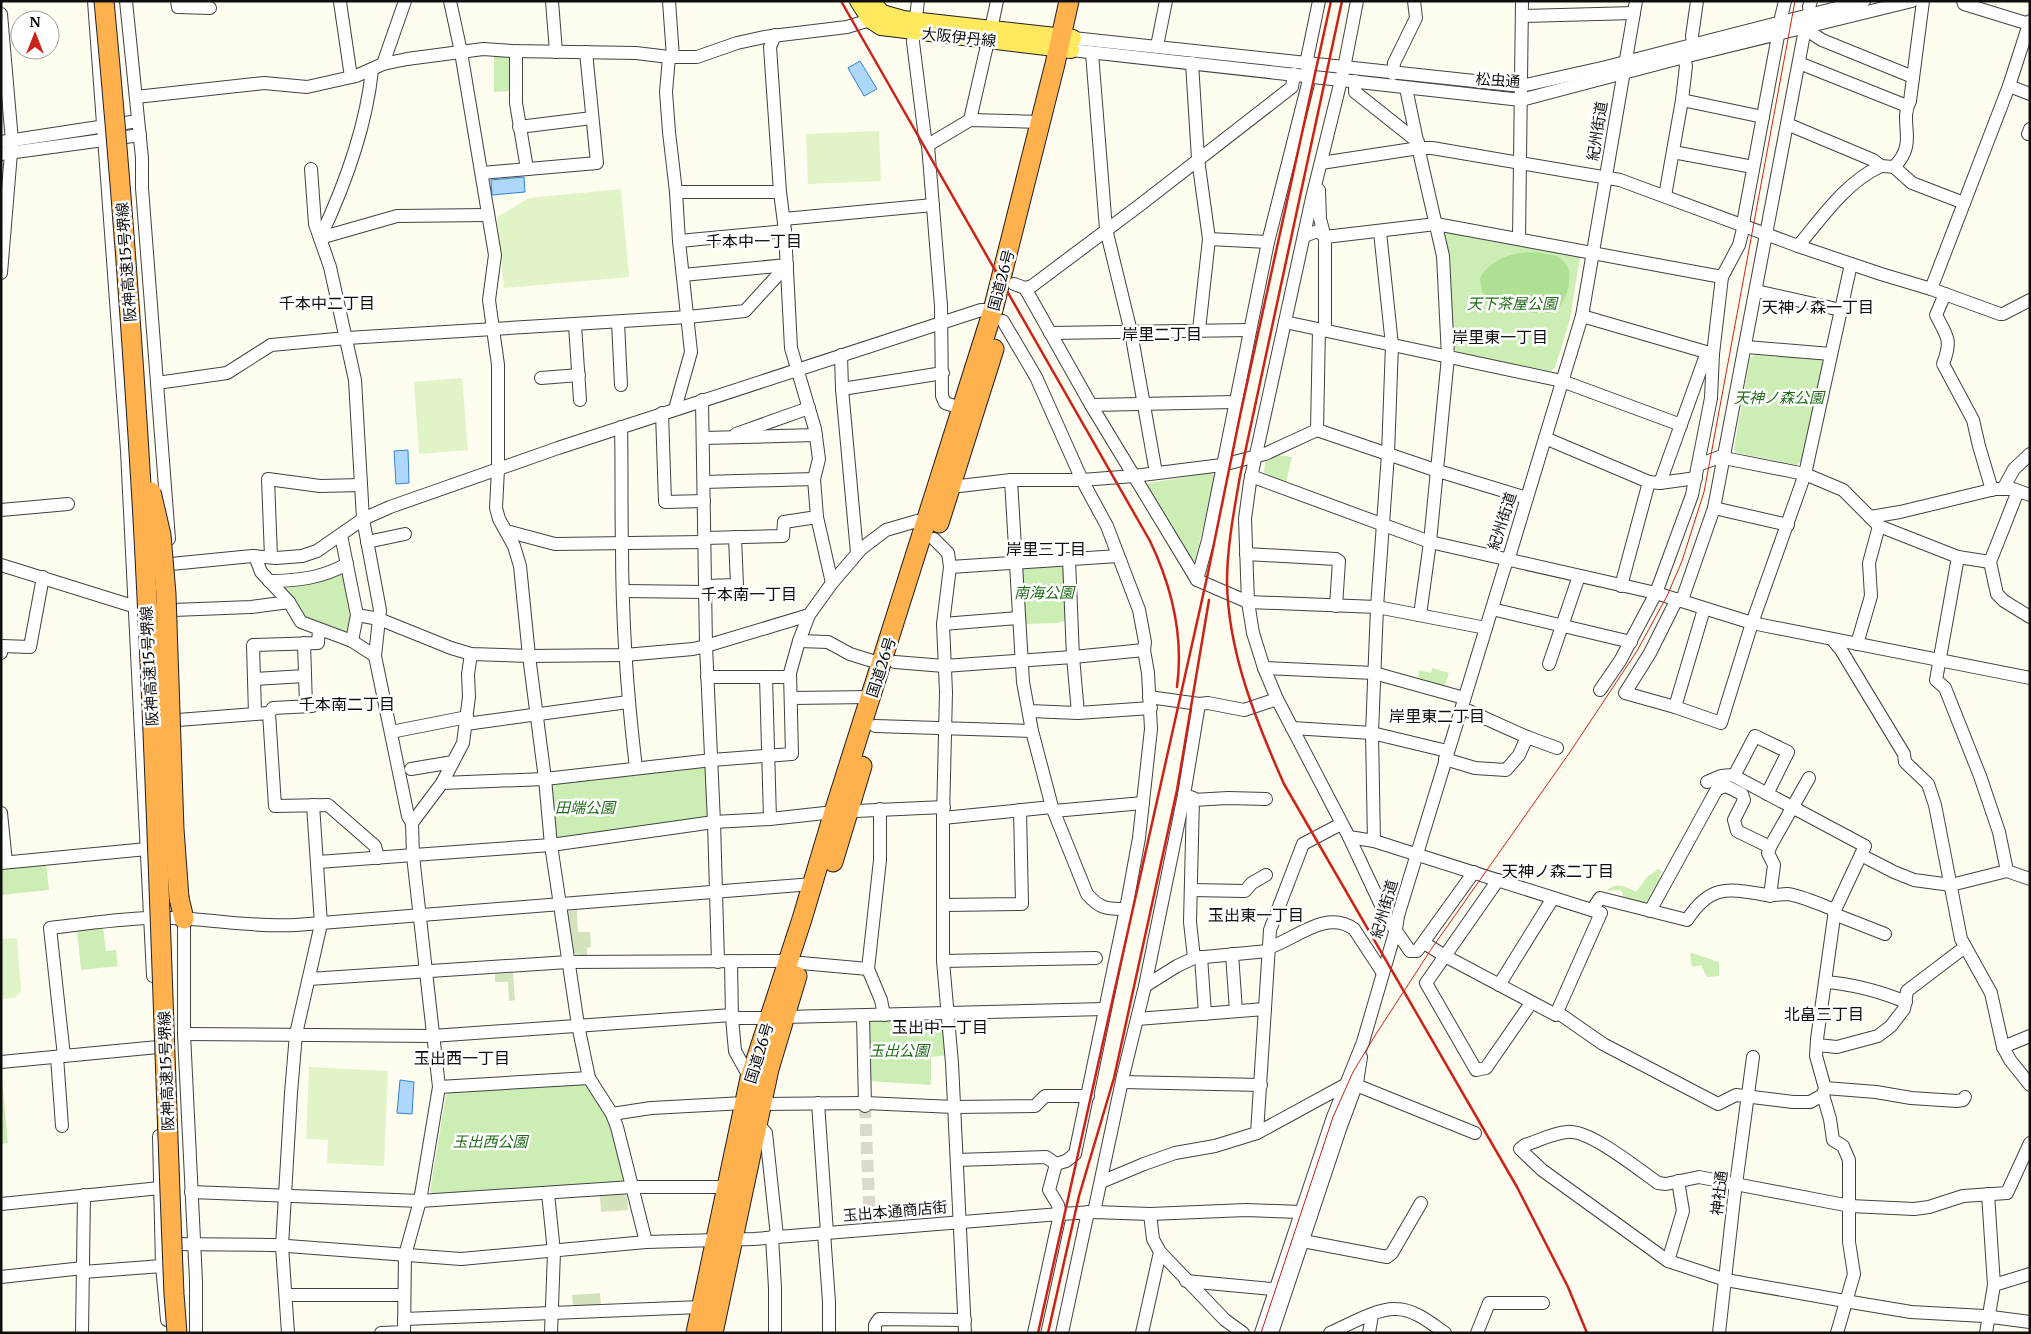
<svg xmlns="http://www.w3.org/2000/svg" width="2031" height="1334" font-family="Merriweather,'Noto Sans JP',serif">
<rect width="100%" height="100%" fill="#fffdef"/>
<g fill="#ccedb4">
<polygon points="494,52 511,54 512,91 494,92"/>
<polygon points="1448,231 1580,257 1570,319 1555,368 1551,371 1459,354 1453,347 1450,257 1444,237"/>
<polygon points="1755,355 1820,359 1824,364 1801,462 1797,465 1737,453 1734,449 1750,358"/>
<polygon points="1279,455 1292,457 1286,482 1264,473 1265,462"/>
<polygon points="1211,473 1215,476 1195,561 1190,561 1143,484"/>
<polygon points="1061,565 1065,569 1068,620 1057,623 1027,624 1023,621 1020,570 1023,567"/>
<polygon points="344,571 353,611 351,635 311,622 298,611 281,584"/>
<polygon points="1432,668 1449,673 1445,686 1418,679 1419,670 1431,673"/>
<polygon points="701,765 707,769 709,814 705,818 560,838 556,835 551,787 555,783"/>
<polygon points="46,864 49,890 1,895 1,868"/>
<path d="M1658,869L1662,871L1659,877L1664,880L1652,900L1643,903L1622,898L1623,893L1620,890L1607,891C1615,881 1627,887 1636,892L1647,877Z"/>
<polygon points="103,927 106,951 116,950 118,966 81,970 77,930"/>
<polygon points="1692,953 1719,962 1719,976 1707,977 1701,965 1692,967 1690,954"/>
<polygon points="943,1016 949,1055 931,1057 931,1085 868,1081 867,1017"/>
<polygon points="1,1070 8,1143 1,1144"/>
<polygon points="582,1085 588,1087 610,1123 624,1177 622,1183 434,1195 430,1191 446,1095 450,1092"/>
</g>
<path fill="#ade092" d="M1535,252L1558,256C1563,261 1568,265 1569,272C1571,284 1565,308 1551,312C1535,317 1494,304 1482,292L1480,278C1491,258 1514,252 1535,252Z"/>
<g fill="#d3e4bd">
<polygon points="577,910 578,932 590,932 591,947 587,948 587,955 578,955 572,952 567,911"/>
<polygon points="513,973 515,1000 509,1001 508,982 495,982 495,974"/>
<polygon points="622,1194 627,1196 628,1210 601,1212 600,1196"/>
<polygon points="600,1293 601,1305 573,1306 572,1295"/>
</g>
<g fill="#e0f4c7">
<polygon points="879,131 881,181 808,184 806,134"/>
<polygon points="621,189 629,277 504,288 497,217 529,198"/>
<polygon points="462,378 468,450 419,454 414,382"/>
<polygon points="17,938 21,991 15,998 1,999 1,939"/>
<polygon points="309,1067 388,1071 384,1166 327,1163 328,1140 306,1139"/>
</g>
<g fill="#aed7fc" stroke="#2e83d9">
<polygon points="860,61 877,89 864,96 848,68"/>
<polygon points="524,177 525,192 492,195 491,180"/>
<polygon points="408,450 409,483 396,484 394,451"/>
<polygon points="400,1080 414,1082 412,1114 397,1113"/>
</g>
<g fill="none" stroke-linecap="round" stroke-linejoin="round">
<polyline stroke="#dbd9cd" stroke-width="12" stroke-dasharray="12 6" stroke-linecap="butt" points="865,1106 870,1225"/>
<defs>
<g id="minor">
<polyline points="94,1 127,451 153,976"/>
<polyline points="126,1 142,158 142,188 169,539"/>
<polyline points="177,1 178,7 210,8"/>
<polyline points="450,1 461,52 495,255 489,300 498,365 498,469 496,508 499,519 514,546 520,566 529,656 545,779 551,845 578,1025 589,1078 612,1114 617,1127 646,1242"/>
<polyline points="552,1 556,52"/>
<polyline points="669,1 673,57"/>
<polyline points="918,1 913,42 925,138 928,145 970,120 1040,122"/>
<polyline points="1357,1 1344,68 1312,198 1250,482 1245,519 1248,602 1253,633 1264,668 1277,699 1349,837 1387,918 1410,951 1417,951 1474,872"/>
<polyline points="1811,1 1809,7 1811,14"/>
<polyline points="1963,1 1964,4 2029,24"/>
<polyline points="340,2 351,77"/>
<polyline points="1,14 12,141 1,273"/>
<polyline points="1522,16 1634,13"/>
<polyline points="1780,22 1785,1"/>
<polyline points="991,29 997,1"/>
<polyline points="775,35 770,47 780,192 785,231 791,348 815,429 819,459 814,479 817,517 832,583"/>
<polyline points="1073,38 1521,86 1606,67 1864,1"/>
<polyline points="1693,43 1692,36 1697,1"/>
<polyline points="1157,46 1166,1"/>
<polyline points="1071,50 1521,100 1684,57 1912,1"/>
<polyline points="516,51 516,103 527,169"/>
<polyline points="1092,53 1106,229 1131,332 1156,473"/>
<polyline points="669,57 666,92 669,132 676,192 679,241 691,352 675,409"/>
<polyline points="1192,63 1198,159 1209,239 1199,330"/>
<polyline points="1799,63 1907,106"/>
<polyline points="383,64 405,1"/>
<polyline points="1393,74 1394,63 1416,18 1414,1"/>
<polyline points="1355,81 1355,92 1418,142"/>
<polyline points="2009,86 2030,94"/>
<polyline points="1406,88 1421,160 1443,256 1448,357 1430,542 1420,615"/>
<polyline points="136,97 264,83 307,87 356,76 383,64 407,59 483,49 512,51 636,53 669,57 697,57 737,43 764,37 847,27 870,20"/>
<polyline points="1682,100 1763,117"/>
<polyline points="970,120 988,41"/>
<polyline points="1787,124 1873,160 1881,166"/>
<polyline points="519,127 592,118"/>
<polyline points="2028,134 2030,129"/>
<polyline points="1,142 138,121"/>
<polyline points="928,145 941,306 942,396 945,403 961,408"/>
<polyline points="1673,152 1753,167"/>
<polyline points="1,154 140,135"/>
<polyline points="1321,163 1419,148 1432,148 1620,180 1798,246 1881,274 1931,289 2000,314 2003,314 2030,300"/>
<polyline points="1894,167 1912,183 1964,203"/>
<polyline points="311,169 315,224 330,267 355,380 363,519 380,610 375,656 408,816 412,823"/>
<polyline points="482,173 597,163 586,52"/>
<polyline points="1319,190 1320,219 1325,237 1325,330"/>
<polyline points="676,192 780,192"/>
<polyline points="1665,196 1682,100 1686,66 1684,57"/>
<polyline points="784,219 933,205"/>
<polyline points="1304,236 1318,231 1325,237 1436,224 1722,277"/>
<path d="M320,238C345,185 366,129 372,70"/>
<polyline points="320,238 397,216 488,215"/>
<polyline points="1209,239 1268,242"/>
<polyline points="1519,239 1522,1"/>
<polyline points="679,241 785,231"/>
<path d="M1798,246C1821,219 1845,183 1879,167C1883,165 1890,167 1894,167C1919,142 1898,124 1910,101L1923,1"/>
<polyline points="683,275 787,265"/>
<polyline points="1014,284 1025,288 1032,286 1140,205 1292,87 1294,74"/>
<polyline points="1025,288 1091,405 1197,580 1248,602 1377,607 1486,628"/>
<polyline points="1931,289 2009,86 2030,21"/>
<polyline points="1756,291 1841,310"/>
<path d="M1945,294L1936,315C1948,338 1952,340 1943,364L1973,420L1979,446L1992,490"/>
<polyline points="1582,316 1713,354"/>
<polyline points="618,322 621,385"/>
<polyline points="1285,322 1562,381 1681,425"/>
<polyline points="575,325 580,400"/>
<polyline points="1050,333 1250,330"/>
<polyline points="1746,347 1831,354"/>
<polyline points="841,355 842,389 857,553"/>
<polyline points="541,378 579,375"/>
<polyline points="157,383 227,373 271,345 347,338 688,317 745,311 787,265"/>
<polyline points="842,389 943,373"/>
<polyline points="702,400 706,646 809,615 832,583 861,549 886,530 917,521 926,521"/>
<polyline points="1091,405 1235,402"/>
<polyline points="662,413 665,502 704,501"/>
<path d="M621,427C622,466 621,505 622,545C622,620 627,694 636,768"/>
<polyline points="1317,430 1319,329"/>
<polyline points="736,434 809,408"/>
<polyline points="703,438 816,435"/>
<polyline points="1545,438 1649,482 1660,483"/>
<polyline points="1724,458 1805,474 1843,490 1879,526 1958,557 1990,562"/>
<polyline points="1698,465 1725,455"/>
<polyline points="1251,476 1430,542 1656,593 1752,623 2030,678"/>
<polyline points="1696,478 1660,483 1707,352"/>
<path d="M1011,480L1023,682L1032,731L1052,807L1087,894C1100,909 1107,909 1126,909"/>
<polyline points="704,482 814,479"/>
<polyline points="951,487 1011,480 1082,480 1134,476 1222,465 1265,454 1317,430 1435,470 1527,498"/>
<polyline points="2003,489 2014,469 2030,454"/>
<polyline points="2018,491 1990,562 1997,594 2004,601 2030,617"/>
<polyline points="1714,508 1788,525"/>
<polyline points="1,510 68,504"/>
<polyline points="1870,517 1900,512 1995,489 2013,489 2030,495"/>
<polyline points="506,531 555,544 704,542"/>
<polyline points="341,535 357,615 352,641 375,656"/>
<polyline points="704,538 783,536 784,522 817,517"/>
<polyline points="934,539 948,553 950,567 943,624 946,692 943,818 943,961 952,1063 965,1333"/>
<polyline points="367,542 405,534"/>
<polyline points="1246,554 1336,559 1339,561 1336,606"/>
<polyline points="255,556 261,572 289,602 301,622 352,641"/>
<polyline points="271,557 268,479 320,486 361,485"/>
<polyline points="1958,557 1936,680 1945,688 1980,776 1999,832 2007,871"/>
<polyline points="1069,559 1073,657 1078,713"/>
<polyline points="171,564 252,556 276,558 302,556 317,551 363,519 390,507 558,448 981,310 993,310"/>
<polyline points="1,565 136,607 173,610 251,607 289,602"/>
<polyline points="950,567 1118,556"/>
<polyline points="1197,580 1208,540 1268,242 1310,76 1306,64 1319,1"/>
<path d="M269,581C297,581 322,578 347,564"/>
<polyline points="705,586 737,585 735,537"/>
<polyline points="1621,586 1649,482"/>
<polyline points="623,591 705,592"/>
<polyline points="1677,599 1650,653 1625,693 1675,707 1721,723 1752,623 1805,474 1851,264"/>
<polyline points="1682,600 1714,508 1805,29 1822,40 1913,77"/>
<polyline points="1492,609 1631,642"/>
<polyline points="357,615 379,619 451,648 471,654 529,656 625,655 693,649 706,646 714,822 718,962"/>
<polyline points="943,624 1018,618"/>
<polyline points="319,630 318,643 253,645 255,714 269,713 275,806 328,805 375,846 378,858"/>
<polyline points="1832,639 1841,650 1904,754 1905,762 1928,784 1935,805 1961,939 1991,993 2003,1047 2010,1060 2030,1085"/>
<polyline points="799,641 828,642 850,654 882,664"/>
<polyline points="304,643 306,706"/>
<polyline points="1857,644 1871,596 1869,563 1879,526"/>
<polyline points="1,653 2,646 30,647 43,577"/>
<polyline points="895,662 944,666 1073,657 1144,650"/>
<polyline points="1549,664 1579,576"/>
<polyline points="1264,668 1374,673 1464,698"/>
<polyline points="707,677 790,677"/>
<polyline points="766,677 770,819"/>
<polyline points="254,679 305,676"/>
<polyline points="1600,690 1620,661 1656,593 1692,495 1711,398 1713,354 1722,277 1739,245 1744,225 1744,218 1778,36"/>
<polyline points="1149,697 1199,704 1208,703 1244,710 1277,699"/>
<polyline points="791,698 871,697"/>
<polyline points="1675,707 1704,609"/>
<polyline points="1029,711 1078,713 1151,708"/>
<polyline points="269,713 273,708 312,706"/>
<polyline points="178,720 255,714"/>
<polyline points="466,724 628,702"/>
<polyline points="875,726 1032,731"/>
<polyline points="1292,728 1372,733 1447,751"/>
<polyline points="391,732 467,717"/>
<polyline points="1527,737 1557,748"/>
<polyline points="1445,759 1475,768 1506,770 1519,755 1527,737 1469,711"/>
<polyline points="411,769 453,762"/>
<polyline points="1734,776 1755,736 1788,752 1767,794"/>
<polyline points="1707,782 1721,776 1732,775 1865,846 1835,910 1817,1039 1816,1056 1825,1088 1823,1095 1830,1119 1833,1140 1843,1146 1849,1160 1849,1242 1854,1274 1837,1333"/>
<polyline points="442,783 545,779 712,760 792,754 790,673 799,641 809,615"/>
<polyline points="1193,800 1228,798 1266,799"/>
<polyline points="880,809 880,860 868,969 881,1000 884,1015"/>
<polyline points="1054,811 1143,803"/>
<polyline points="1,813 6,862"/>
<polyline points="943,818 1052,807"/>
<polyline points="1349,837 1374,841 1601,913 1557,1012"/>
<polyline points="1374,841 1372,733 1377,607 1388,454 1392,345 1380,232"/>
<polyline points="1770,847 1809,778"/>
<polyline points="1861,855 1894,872 1914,880 1951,885 2007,871 2030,879"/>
<polyline points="318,862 551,845 714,822 770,819 834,812 944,807"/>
<polyline points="1,863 147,849"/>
<polyline points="1498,880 1426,983 1476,1070 1486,1068 1531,1003"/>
<polyline points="1191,890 1245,891 1252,883 1266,875"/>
<polyline points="944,905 1022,904 1020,810"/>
<path d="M1592,910L1600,898L1687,920C1711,883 1729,889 1767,895C1774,896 1780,894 1787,894C1800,895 1821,905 1835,910"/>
<polyline points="1650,911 1717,789 1726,786 1742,794 1744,800 1734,820 1737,831 1770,847 1768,853 1774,865 1770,896"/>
<polyline points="184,912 184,1034 196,1281 196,1333"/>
<polyline points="1834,914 1885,934"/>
<polyline points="1424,943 1445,956 1556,1015 1557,1012 1603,1044 1718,1104 1736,1095 1793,1102 1810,1102 1823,1095"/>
<path d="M1268,948C1296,939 1326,909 1354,929L1383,973"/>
<polyline points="1232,954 1236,1011"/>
<polyline points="1201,957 1205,1014"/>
<polyline points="1194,958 1190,922 1193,798 1184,795 1199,704"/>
<polyline points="731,961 732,1018"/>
<polyline points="943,961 1096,958"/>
<polyline points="801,963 868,969"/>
<polyline points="309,979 568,962 788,961"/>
<path d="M1825,982C1854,984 1879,991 1906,1002"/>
<polyline points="1499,985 1553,898"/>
<polyline points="1145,986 1177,966 1194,958 1268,951"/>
<polyline points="863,1016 865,1106"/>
<polyline points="784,1017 1104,1009"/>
<polyline points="1137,1019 1265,1009"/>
<polyline points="184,1034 432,1036 732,1015"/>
<polyline points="1817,1045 1837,1047 1878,1036 1891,1026 1904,1009 1907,991 1965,947"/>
<polyline points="2003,1047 2030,1036"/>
<path d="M64,1056L50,928C83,924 117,919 150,918C199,916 247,928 296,925L813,884"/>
<polyline points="57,1057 62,1126"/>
<polyline points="1,1062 158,1047"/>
<polyline points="750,1078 735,1051 732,1018 769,1018"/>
<polyline points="1122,1082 1261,1085"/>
<polyline points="1356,1085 1475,1133"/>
<polyline points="439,1087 589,1078"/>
<polyline points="1825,1088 1876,1092 1911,1098 1957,1101 1963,1100 1965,1097"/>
<polyline points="818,1103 827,1233"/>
<polyline points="762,1104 865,1103 954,1107 1035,1106 1045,1096 1088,1096"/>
<polyline points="612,1114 651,1108 744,1103"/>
<polyline points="757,1123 766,1133 777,1236"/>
<polyline points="1257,1133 1270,930 1303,844 1341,824"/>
<polyline points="159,1136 162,1266 167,1320"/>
<path d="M2030,1143L2007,1193L1963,1196L1929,1207L1914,1209L1850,1206L1699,1177L1666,1184L1658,1183C1638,1169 1589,1129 1567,1132C1553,1133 1538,1141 1525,1145L1520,1149L1542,1170L1668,1261L1726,1280L1845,1301L1911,1312L1984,1316L2030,1322"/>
<polyline points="957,1160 1046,1157 1056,1164 1066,1161 1075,1154 1126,909 1139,838 1151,729 1148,673 1144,650 1145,642 1139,610 1107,526 1082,480 1036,377 1003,321"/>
<polyline points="1101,1182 1144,1164 1175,1153 1215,1146 1257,1133 1345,1085"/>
<polyline points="191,1192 420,1201 632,1187 726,1187"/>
<polyline points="548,1193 554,1252 551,1333"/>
<polyline points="1988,1194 1994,1285"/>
<polyline points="1,1204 160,1188"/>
<polyline points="1094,1212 1123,1076 1145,986 1184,795"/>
<polyline points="1150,1214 1153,1239 1160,1252 1225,1320 1243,1333"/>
<polyline points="824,1233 829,1302 829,1333"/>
<polyline points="772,1237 775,1288 775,1333"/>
<polyline points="1303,1241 1387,1257 1392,1253 1421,1203"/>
<polyline points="166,1244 274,1245 461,1259 646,1242 754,1239 1060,1214 1094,1212 1150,1214 1246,1210 1301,1212 1311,1216"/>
<polyline points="1668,1261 1683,1211 1678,1181"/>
<polyline points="83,1272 162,1266"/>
<polyline points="1,1277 83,1268"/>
<polyline points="1186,1281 1283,1290"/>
<polyline points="287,1295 404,1295"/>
<polyline points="404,1319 701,1307"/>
<polyline points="82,1333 84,1195"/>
<polyline points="288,1333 282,1246 291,1093 296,1034 321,924 313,805"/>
<polyline points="381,1333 404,1332 405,1255 420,1201 439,1087 413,856 412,823 442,783 463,743 469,697 468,674 471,654"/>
<polyline points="875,1333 875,1325 879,1319 965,1320"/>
<polyline points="1034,1333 1060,1214 1058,1205 1049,1190 1056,1164"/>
<polyline points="1062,1333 1088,1212"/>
<polyline points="1142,1333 1160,1252"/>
<polyline points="1261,1333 1333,1117 1363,1042 1396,929 1398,916 1504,569 1510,554 1582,316 1636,1"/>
<polyline points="1272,1333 1340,1129 1357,1083 1361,1057"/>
<path d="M1330,1333C1348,1325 1377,1308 1396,1309C1414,1309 1431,1323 1445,1333"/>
<polyline points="1369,1333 1372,1315"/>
<polyline points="1477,1333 1489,1303 1543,1303"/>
<polyline points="1719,1333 1734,1199 1753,1057"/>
<polyline points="1986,1333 1994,1285 2030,1274"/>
</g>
<g id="major">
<polyline points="858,1 870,20 881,27 1071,50"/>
<polyline points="872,1 882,13 903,19 1073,38"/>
</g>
<g id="highway">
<polyline points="939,523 994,349"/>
<polyline points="833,862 862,766"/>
<polyline points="179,898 184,919"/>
<polyline points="696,1333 750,1078 802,919 834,812 993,310 1055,64 1069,1"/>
<polyline points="713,1333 769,1069 797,976"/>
</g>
</defs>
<use href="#minor" stroke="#414141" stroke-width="14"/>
<use href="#major" stroke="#1f1f1f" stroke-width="18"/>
<use href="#highway" stroke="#1f1f1f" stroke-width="21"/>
<use href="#minor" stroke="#fff" stroke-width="12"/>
<use href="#major" stroke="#ffe95f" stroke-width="16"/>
<use href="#highway" stroke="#ffb14d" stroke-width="19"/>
<polyline stroke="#cb2319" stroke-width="1" points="1261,1333 1333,1117 1353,1072 1376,1034 1432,948 1570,752 1637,651 1667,596 1682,561 1704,492 1710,460 1795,1"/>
<g stroke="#cb2319" stroke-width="2.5">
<path d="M841,1L1150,541C1172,587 1184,635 1177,687"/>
<path d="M1342,1L1240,476C1234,511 1227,547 1227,582C1228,652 1256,721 1284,784L1517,1187L1568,1287L1587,1333"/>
<polyline points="1038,1333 1208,573 1241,411 1331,1"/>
<polyline points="1048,1333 1079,1196 1114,1078 1177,790 1209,600"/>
</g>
<defs>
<g id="highway-bridge">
<path d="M104,1C120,168 132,334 142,501C157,765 163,1030 174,1294L177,1333"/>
<polyline points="151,492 161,535 166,594 174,829 179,898"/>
</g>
</defs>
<use href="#highway-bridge" stroke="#1f1f1f" stroke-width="21" stroke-linecap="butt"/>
<use href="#highway-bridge" stroke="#ffb14d" stroke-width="19"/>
</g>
<g text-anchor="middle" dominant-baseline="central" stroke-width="5" stroke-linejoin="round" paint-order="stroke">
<g font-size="15" fill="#0e0e0e" stroke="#fff">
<text transform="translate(959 37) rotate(6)">大阪伊丹線</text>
<text transform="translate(1498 80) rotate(4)">松虫通</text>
<text transform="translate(1597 131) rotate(-81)">紀州街道</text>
<text transform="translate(126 262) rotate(-94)">阪神高速15号堺線</text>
<text transform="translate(1001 280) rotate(-75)">国道26号</text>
<text transform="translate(1502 521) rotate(-72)">紀州街道</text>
<text transform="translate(149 666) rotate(-93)">阪神高速15号堺線</text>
<text transform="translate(881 667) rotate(-72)">国道26号</text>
<text transform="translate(1384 909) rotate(-74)">紀州街道</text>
<text transform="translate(759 1053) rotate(-73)">国道26号</text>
<text transform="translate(166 1071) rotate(-92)">阪神高速15号堺線</text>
<text transform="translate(1719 1193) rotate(-83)">神社通</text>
<text transform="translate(895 1211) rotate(-5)">玉出本通商店街</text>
</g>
<g font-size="15" font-style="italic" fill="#216c18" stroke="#fff">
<text x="1512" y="303">天下茶屋公園</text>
<text x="1779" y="397">天神ノ森公園</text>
<text x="1044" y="592">南海公園</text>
<text x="585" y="807">田端公園</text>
<text x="899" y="1050">玉出公園</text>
<text x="490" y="1141">玉出西公園</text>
</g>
<g font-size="16" fill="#0e0e0e" stroke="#fff">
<text x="754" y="241">千本中一丁目</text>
<text x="327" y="303">千本中二丁目</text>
<text x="1818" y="307">天神ノ森一丁目</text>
<text x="1162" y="334">岸里二丁目</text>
<text x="1500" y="337">岸里東一丁目</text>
<text x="1046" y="549">岸里三丁目</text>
<text x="749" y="594">千本南一丁目</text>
<text x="347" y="704">千本南二丁目</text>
<text x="1437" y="716">岸里東二丁目</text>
<text x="1558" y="871">天神ノ森二丁目</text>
<text x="1256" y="915">玉出東一丁目</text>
<text x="1824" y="1014">北畠三丁目</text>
<text x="940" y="1027">玉出中一丁目</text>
<text x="462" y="1058">玉出西一丁目</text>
</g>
</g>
<rect width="2031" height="1334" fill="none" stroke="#0e0e0e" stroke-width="5"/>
<g transform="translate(35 35)"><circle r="24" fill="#ffffff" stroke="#9f9f9f"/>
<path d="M0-4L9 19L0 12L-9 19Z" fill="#cb2319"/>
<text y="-8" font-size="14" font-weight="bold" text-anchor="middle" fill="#0e0e0e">N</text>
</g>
</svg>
